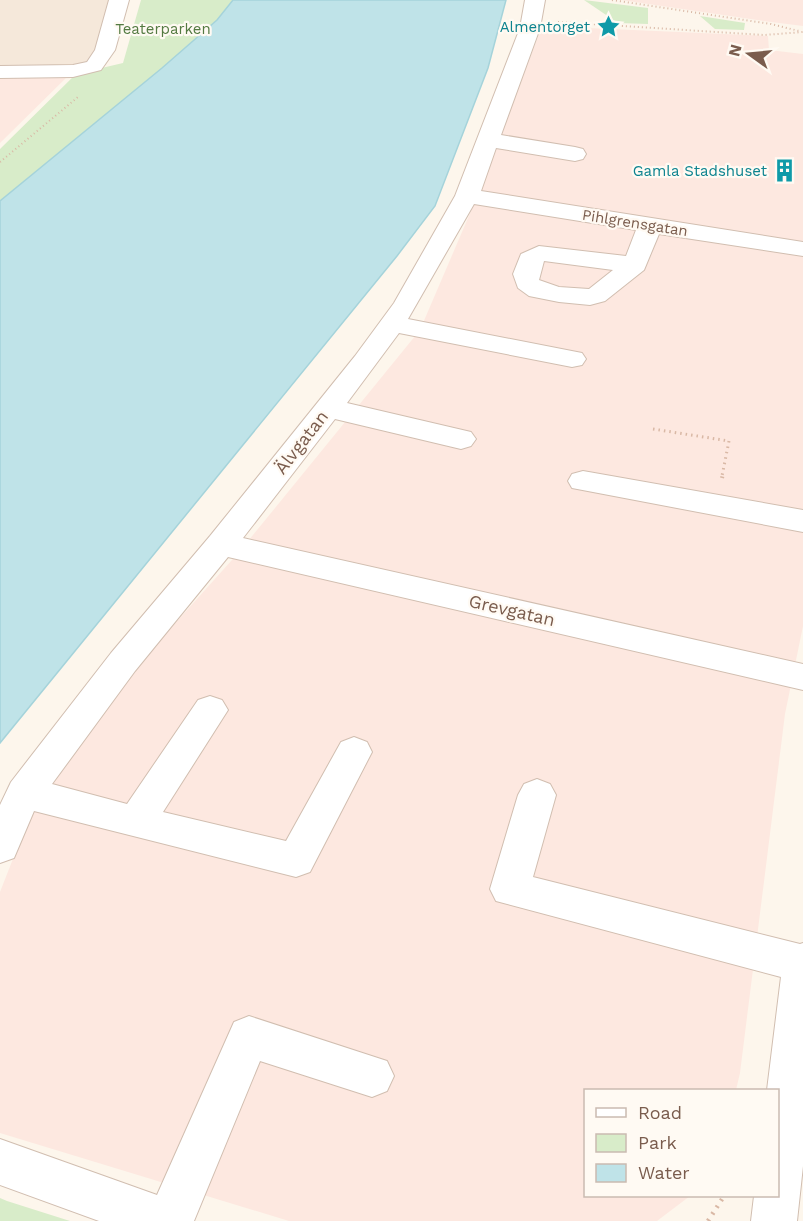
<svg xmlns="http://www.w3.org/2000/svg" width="803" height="1221" font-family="'Work Sans',sans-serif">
<rect width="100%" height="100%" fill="#fdf6ec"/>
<polygon fill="#f5e8da" points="0,0 111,0 94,57 85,65 0,72"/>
<g fill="#fde8e0">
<polygon points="621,0 803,0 803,26 771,22"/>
<polygon points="542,26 768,36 769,50 803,54 803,626 785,714 740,1073 736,1090 586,1090 586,1196 690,1196 657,1221 289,1221 0,1133 0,892 36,800 135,668 240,551 420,330 474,204"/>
<polygon points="73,71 0,143 0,72"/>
</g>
<g fill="#d8ecc9">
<polygon points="141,0 233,0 217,20 162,68 0,201 0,149 76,74 123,63"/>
<polygon points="584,0 648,8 648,24 618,23"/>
<polygon points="700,16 745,23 744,30 715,29"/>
<polygon points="0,1198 7,1201 70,1221 0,1221"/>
</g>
<polygon fill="#bfe3e8" stroke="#a5d3da" stroke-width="1.5" points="233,0 506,0 488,68 435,206 397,256 0,743 0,201 162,68 217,20"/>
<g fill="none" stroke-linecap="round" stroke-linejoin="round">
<defs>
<g id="minor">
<polygon points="109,0 129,0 115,50 101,70 73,77 0,78 0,66 73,65 87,62 95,50"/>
<path d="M525,0H545L540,28L501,135L575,147L583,149L586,154L583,159L575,161L496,148L481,191L803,242V256L659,234L644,270L605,301L590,305L559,302L529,296L518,288L513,274L521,254L539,246L626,256L636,230L474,204L408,319L582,353L586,359L582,365L572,367L399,333L347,403L471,432L476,439L471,446L461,449L335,419L243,538L803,664V690L228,557L135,671L52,784L127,804L198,700L210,696L222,700L228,710L163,812L286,841L341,742L354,737L367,742L372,752L310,872L296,877L34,811L14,858L0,863V805L11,782L111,653L210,536L355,356L394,303L455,196L520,28ZM544,261L613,270L589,289L559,287L539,280Z"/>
<polygon points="583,471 803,510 803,532 572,488 568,481 572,474"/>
<polygon points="537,779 550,784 556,795 533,877 800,944 803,943 803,1166 797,1221 751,1221 754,1196 778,1196 778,1090 767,1090 781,977 496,901 490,889 518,795 524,784"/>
<polygon points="249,1016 387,1061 394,1076 387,1091 372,1097 260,1061 194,1221 99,1221 0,1185 0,1139 157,1195 234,1022"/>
</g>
</defs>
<use href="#minor" stroke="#d1beb0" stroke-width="2"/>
<g stroke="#d9b8a5" stroke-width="2" stroke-dasharray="1 3" stroke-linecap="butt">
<polyline points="612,0 771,24 799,31"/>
<polyline points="558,22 764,35 803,32"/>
<polyline points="0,162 78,97"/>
</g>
<polyline stroke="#d9b8a5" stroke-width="3" stroke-dasharray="1.5 4" stroke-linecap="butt" points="653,429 729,441 722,476"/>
<polyline stroke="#d9b8a5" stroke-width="4" stroke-dasharray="1.5 4.5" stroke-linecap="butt" points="722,478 723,474"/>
<polyline stroke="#d9b8a5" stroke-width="4.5" stroke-dasharray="2 6" stroke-linecap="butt" points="708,1221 724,1196"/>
<use href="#minor" fill="#fff" fill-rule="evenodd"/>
</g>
<defs>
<symbol id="sight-bare" viewBox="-9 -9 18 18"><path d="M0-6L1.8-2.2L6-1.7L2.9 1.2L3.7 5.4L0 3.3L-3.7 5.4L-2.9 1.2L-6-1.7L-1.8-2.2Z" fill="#0f9aa8" stroke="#fffaf3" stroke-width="2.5" paint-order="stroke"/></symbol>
<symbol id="building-bare" viewBox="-9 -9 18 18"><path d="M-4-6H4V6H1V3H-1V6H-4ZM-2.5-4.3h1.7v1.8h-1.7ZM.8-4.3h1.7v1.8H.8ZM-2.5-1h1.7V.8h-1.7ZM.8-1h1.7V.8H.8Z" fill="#0f9aa8" stroke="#fffaf3" stroke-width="2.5" paint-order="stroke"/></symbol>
</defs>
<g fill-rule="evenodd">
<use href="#sight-bare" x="592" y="10" width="33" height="33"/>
<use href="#building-bare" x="768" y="154" width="33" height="33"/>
</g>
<g text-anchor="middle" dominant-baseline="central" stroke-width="4.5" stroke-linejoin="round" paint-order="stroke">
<g font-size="15" fill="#0d838f" stroke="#fffaf3" text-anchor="end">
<text x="590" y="27">Almentorget</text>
<text x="767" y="171">Gamla Stadshuset</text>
</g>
<g font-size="15" fill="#537a41" stroke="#fffaf3">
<text x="163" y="29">Teaterparken</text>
</g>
<g font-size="15" fill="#7a5c4d" stroke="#fffaf3">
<text transform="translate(635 223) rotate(9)">Pihlgrensgatan</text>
</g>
<g font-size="18" fill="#7a5c4d" stroke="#fffaf3">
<text transform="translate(301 442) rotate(-52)">Älvgatan</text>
<text transform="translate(512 610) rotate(13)">Grevgatan</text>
</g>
</g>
<rect x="584" y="1089" width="195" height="108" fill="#fffaf3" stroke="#cabbb1" stroke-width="1.5"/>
<rect x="596" y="1108" width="30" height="9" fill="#ffffff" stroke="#cabbb1" stroke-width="1.5"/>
<text x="638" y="1119" font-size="18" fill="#7a5c4d">Road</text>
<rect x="596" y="1134" width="30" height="18" fill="#d8ecc9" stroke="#cabbb1" stroke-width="1.5"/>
<text x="638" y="1149" font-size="18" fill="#7a5c4d">Park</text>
<rect x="596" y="1164" width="30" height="18" fill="#bfe3e8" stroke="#cabbb1" stroke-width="1.5"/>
<text x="638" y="1179" font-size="18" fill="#7a5c4d">Water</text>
<g transform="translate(749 54) rotate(285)" stroke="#fffaf3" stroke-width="4.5" paint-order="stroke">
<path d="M0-4.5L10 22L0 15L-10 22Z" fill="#7a5c4d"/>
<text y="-9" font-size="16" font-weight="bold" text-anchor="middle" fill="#7a5c4d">N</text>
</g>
</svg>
